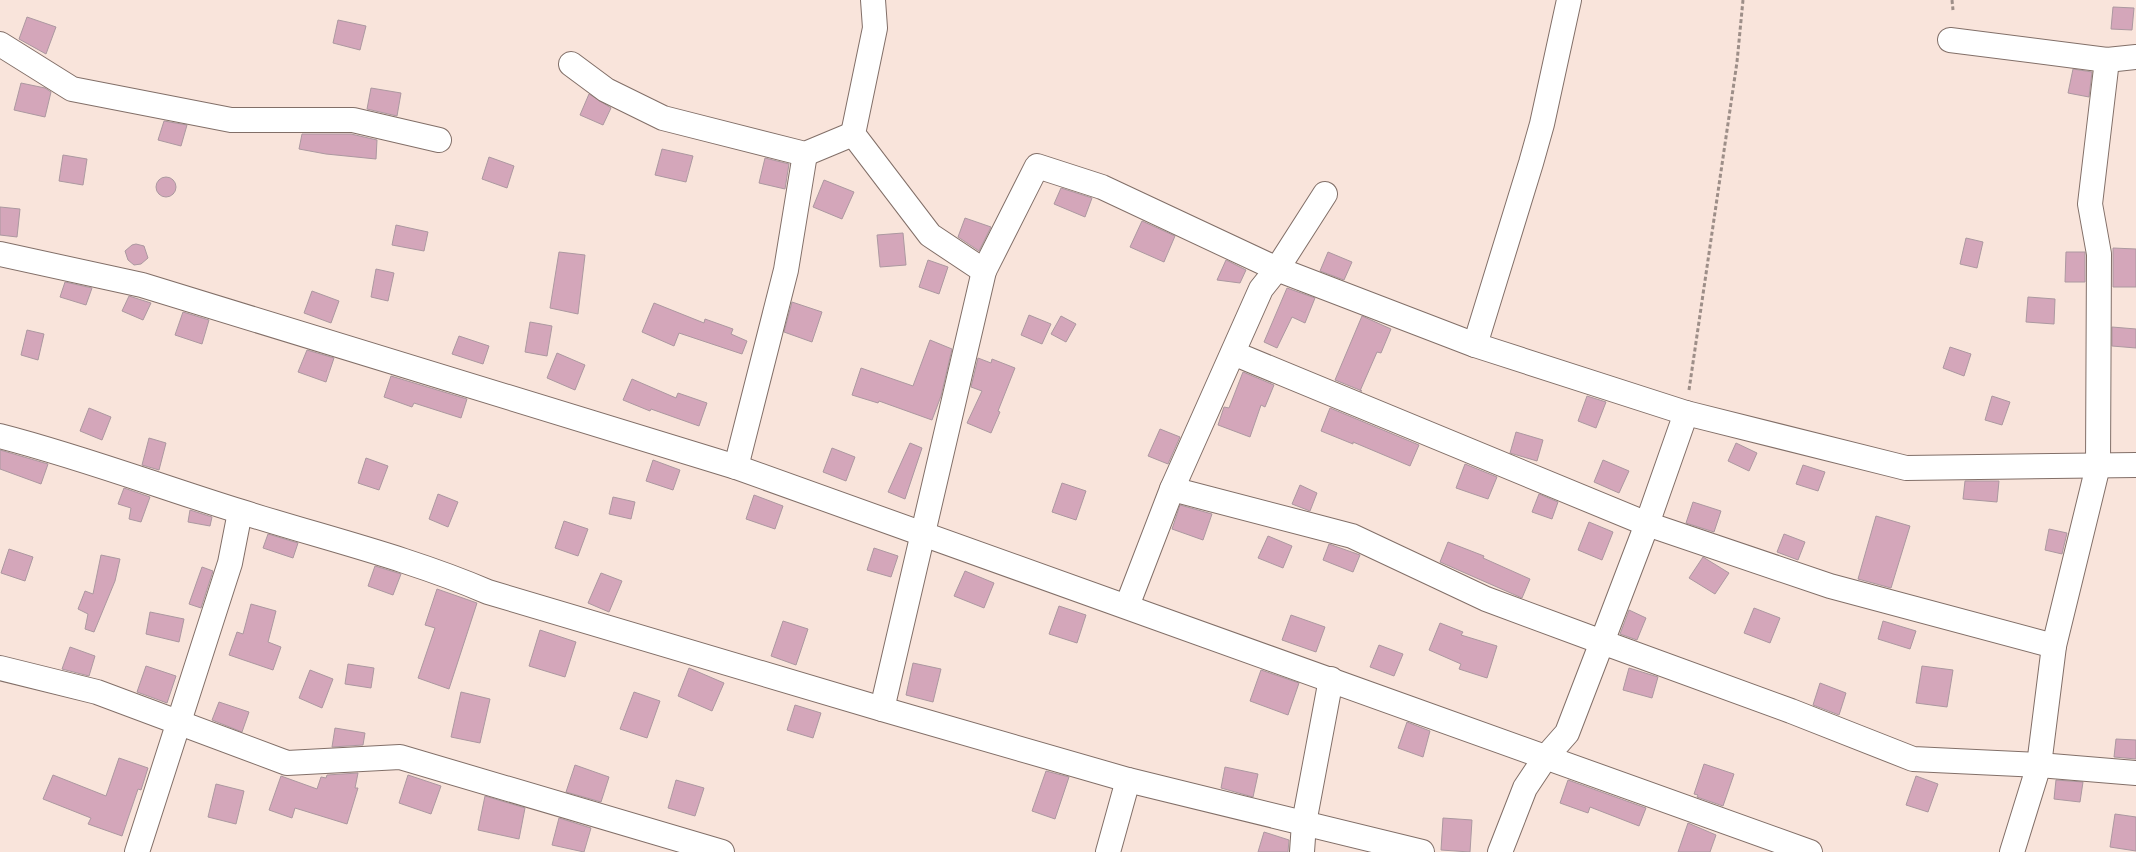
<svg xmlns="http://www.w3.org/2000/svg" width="2136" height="852" font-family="'DejaVu Sans',sans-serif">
<rect width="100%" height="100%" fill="#f9e4db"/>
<g fill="#d4a6ba" stroke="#ac98a0">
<polygon points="2113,7 2134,8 2132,30 2111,29"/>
<polygon points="27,17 56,27 46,54 19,39"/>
<polygon points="338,20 366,26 360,50 333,43"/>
<polygon points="2073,69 2092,72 2089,97 2068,93"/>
<polygon points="21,83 45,88 51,92 45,117 14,110"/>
<polygon points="371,88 401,93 397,116 367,109"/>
<polygon points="589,94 611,108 603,125 580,115"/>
<polygon points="164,121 187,125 181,146 158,140"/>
<polygon points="302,134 351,134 377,140 376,159 326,154 299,149"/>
<polygon points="662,149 693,156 686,182 655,175"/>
<polygon points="63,155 87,159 83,185 59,181"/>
<polygon points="489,157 514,166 507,188 482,179"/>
<polygon points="765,158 789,164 785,189 759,183"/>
<circle cx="166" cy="187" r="10"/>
<polygon points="824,180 854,192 842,219 813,207"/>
<polygon points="1061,188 1092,198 1085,217 1054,204"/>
<polygon points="0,207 20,209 17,237 0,235"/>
<polygon points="965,218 991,227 979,251 958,237"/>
<polygon points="1142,221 1175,236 1164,262 1130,247"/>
<polygon points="396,225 428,232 424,251 392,245"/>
<polygon points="903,233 906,265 880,267 877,235"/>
<polygon points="1966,238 1983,242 1977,268 1960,264"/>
<polygon points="136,244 144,246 148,258 141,264 134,265 128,260 125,251 132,245"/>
<polygon points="2113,248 2136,249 2136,287 2113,287"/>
<polygon points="559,252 585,255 578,314 550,308"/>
<polygon points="1328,252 1352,262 1344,280 1320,271"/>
<polygon points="2066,252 2085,252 2085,282 2065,282"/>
<polygon points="928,260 948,267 939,294 919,287"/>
<polygon points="1226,260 1246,270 1240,283 1217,280"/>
<polygon points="376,269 394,273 388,301 371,297"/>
<polygon points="65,282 92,288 86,305 60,297"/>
<polygon points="1287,288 1315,298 1305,323 1292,317 1277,348 1264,342"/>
<polygon points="312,291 339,301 331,323 304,313"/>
<polygon points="129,296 151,303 143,320 122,311"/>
<polygon points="2028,297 2055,299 2054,324 2026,322"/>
<polygon points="792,302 822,312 812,342 784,332"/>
<polygon points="654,303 704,323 705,319 733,329 731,334 747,341 742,354 679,333 674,346 642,332"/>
<polygon points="183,312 209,320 202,344 175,335"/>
<polygon points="1029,315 1051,324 1042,344 1021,335"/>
<polygon points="1061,316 1076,324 1066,342 1051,334"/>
<polygon points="1362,316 1391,329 1381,353 1377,352 1360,391 1362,391 1335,380"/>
<polygon points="530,322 552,326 547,356 525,352"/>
<polygon points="2112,327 2136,329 2136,348 2112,346"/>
<polygon points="27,330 44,334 38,360 21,355"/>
<polygon points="459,336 489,346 483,364 452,354"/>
<polygon points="930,340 952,349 941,396 932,420 879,401 878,403 852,395 861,368 913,386"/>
<polygon points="1950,347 1971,354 1964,376 1943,368"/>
<polygon points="307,350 334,358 326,382 298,372"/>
<polygon points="557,353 585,365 575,390 547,378"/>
<polygon points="978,358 991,363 992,359 1015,368 998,411 1000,412 991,433 967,423 982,391 971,387"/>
<polygon points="1243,372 1274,385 1265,407 1261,405 1250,437 1218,425 1224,407 1229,408"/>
<polygon points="391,376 467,399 461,418 414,403 412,407 384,397"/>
<polygon points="632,379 676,398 678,393 707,403 699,426 651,409 650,411 623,400"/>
<polygon points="1587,396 1606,402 1596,428 1578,421"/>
<polygon points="1992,396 2010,402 2002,425 1985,420"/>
<polygon points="89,408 111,417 102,440 80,431"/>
<polygon points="1330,408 1419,445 1410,466 1353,442 1353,444 1321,431"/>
<polygon points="1160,429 1180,437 1168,464 1148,456"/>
<polygon points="1516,432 1543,440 1537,461 1510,453"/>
<polygon points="149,438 166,443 159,470 142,465"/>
<polygon points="910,443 922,448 905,499 888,492"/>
<polygon points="1736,443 1757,453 1749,471 1728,461"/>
<polygon points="832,448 855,457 846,481 823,472"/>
<polygon points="0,450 48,464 41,484 0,469"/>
<polygon points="366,458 388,466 379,490 358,483"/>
<polygon points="653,460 680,470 673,490 646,481"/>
<polygon points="1603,460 1629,471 1619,493 1594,482"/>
<polygon points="1465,464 1497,477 1488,499 1456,488"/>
<polygon points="1803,465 1825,472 1818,491 1796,484"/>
<polygon points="1965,481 1999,481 1997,502 1963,499"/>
<polygon points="1062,483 1086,491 1076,520 1052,512"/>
<polygon points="1300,485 1317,493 1310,511 1292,504"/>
<polygon points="124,488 150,497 141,522 129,519 131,508 118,504"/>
<polygon points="438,494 458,502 448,527 429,519"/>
<polygon points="1539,494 1558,502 1552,519 1532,512"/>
<polygon points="754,495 783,506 775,529 746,519"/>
<polygon points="613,497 635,502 631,519 609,514"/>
<polygon points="1693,502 1721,511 1714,532 1686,523"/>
<polygon points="1180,505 1212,514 1203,540 1172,529"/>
<polygon points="190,510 212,517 210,526 188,522"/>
<polygon points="1876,516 1910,526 1891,588 1858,579"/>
<polygon points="564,521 588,529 578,556 555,548"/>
<polygon points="1589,522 1613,532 1602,560 1578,550"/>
<polygon points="2049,529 2067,533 2062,554 2045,550"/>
<polygon points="268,534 298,543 293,558 263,548"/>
<polygon points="1784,534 1805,542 1798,560 1777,552"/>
<polygon points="1268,536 1292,546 1283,568 1258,558"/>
<polygon points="1448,542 1484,556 1483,558 1530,579 1522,598 1440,562"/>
<polygon points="1329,544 1360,555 1353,572 1323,560"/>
<polygon points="874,548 898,556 891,577 867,570"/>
<polygon points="9,549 33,557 25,581 1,573"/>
<polygon points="101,555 120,559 115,581 94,632 85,629 88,614 78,609 85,591 93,594"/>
<polygon points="1703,557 1729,573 1715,594 1689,578"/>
<polygon points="375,566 401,574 393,595 368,586"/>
<polygon points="202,567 213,571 201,608 189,604"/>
<polygon points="965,571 994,583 984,608 954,596"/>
<polygon points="601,573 622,581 609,612 588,603"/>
<polygon points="437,589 477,603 449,689 418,678 435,628 425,625"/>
<polygon points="251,604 276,611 268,642 281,647 273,670 229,655 237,632 243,634"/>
<polygon points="1059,606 1086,615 1077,643 1049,634"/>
<polygon points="1754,608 1780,618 1770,643 1744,633"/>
<polygon points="1629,610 1646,618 1637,640 1620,634"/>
<polygon points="150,612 184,619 179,642 146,634"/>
<polygon points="1291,615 1325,627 1316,652 1282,640"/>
<polygon points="783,621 808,629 796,665 771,656"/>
<polygon points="1883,621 1916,631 1910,649 1878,639"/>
<polygon points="1440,623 1463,632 1461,635 1497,646 1487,678 1459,669 1461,664 1429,650"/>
<polygon points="540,630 576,642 565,677 529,666"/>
<polygon points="1379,645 1403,654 1394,676 1370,667"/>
<polygon points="70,647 95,656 89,676 62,669"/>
<polygon points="913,663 941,669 933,702 906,695"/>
<polygon points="348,664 374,668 371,688 345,684"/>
<polygon points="146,666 176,676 167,703 137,692"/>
<polygon points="1922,666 1953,670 1947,707 1916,703"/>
<polygon points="689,668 724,683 712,711 678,696"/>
<polygon points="1629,668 1658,677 1652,698 1623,690"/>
<polygon points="310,670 333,679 322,708 299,698"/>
<polygon points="1261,670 1299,683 1288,715 1250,701"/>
<polygon points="1820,683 1846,693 1839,715 1813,705"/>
<polygon points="461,692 490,699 480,743 451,737"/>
<polygon points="634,692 660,701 647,738 620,729"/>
<polygon points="219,702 249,712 242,732 212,720"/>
<polygon points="795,705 821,713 813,738 787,730"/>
<polygon points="1407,722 1430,731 1423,757 1398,748"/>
<polygon points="335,728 365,733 363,745 332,747"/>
<polygon points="2116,739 2136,740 2136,759 2114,757"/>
<polygon points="119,758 148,768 141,790 138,789 122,836 88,824 91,818 43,799 53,775 106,796"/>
<polygon points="1704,764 1734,774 1723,806 1697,797 1698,795 1694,794"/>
<polygon points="575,765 609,777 601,802 566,792"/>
<polygon points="1225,767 1258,774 1253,797 1221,788"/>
<polygon points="1046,771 1069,777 1055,819 1032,811"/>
<polygon points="358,773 355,788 358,788 347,824 295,808 292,818 269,810 281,776 317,789 321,777 326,778 327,775"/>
<polygon points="408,775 441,786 431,814 399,803"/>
<polygon points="1916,776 1938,784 1928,812 1906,805"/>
<polygon points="676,780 704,788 695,816 668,808"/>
<polygon points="1568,780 1646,808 1639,826 1590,807 1588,813 1560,803"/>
<polygon points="2056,780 2083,782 2080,802 2054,799"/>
<polygon points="216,784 244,791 236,824 208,817"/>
<polygon points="485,796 525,808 519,839 478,830"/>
<polygon points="2115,814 2136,817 2136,851 2110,847"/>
<polygon points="559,818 591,828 584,852 552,845"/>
<polygon points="1443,818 1472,820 1470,852 1441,850"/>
<polygon points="1688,823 1716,835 1710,852 1678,852"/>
<polygon points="1264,832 1289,840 1288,852 1258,852"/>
</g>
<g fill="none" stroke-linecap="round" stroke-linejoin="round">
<defs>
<g id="minor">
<polyline points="873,0 875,28 853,134 930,235 984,271"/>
<polyline points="1950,40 2107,60 2136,57"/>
<polyline points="0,44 72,89 231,120 353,120 439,140"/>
<polyline points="571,64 606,90 663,118 805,154 853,134"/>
<polyline points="0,254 142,285 736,467 1810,852"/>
<polyline points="1475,345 1531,163 1542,124 1569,0"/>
<polyline points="1233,353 1647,524 1830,586 2054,646"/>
<path d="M0,436C82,457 161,487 242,512C324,538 409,558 488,592L882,709L1128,780L1422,852"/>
<polyline points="736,467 786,270 805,154"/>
<polyline points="1172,489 1352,536 1486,599 1602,642 1647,524 1686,413"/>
<polyline points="1127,606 1172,489 1261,289 1277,269 1325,194"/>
<polyline points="0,668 97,692 287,763 400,757 722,852"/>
<polyline points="882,709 984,271 1037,166 1102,187 1277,269 1475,345 1686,413 1906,468 2136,465"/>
<polyline points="137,852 230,563 240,512"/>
<polyline points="1108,852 1128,780"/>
<polyline points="1302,852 1304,823 1331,679"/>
<polyline points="1500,852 1525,788 1545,758 1567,733 1602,642 1791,711 1913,759 2039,765 2136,773"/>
<polyline points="2012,852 2039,765 2054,646 2098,466 2099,254 2090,204 2107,60"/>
</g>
</defs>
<use href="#minor" stroke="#826f68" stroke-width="26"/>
<g stroke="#9d8e88" stroke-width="3" stroke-dasharray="4 2.5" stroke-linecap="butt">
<polyline points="1952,0 1953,10"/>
<polyline points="1689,390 1737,62 1743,0"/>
</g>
<use href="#minor" stroke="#fff" stroke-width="24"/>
</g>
</svg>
